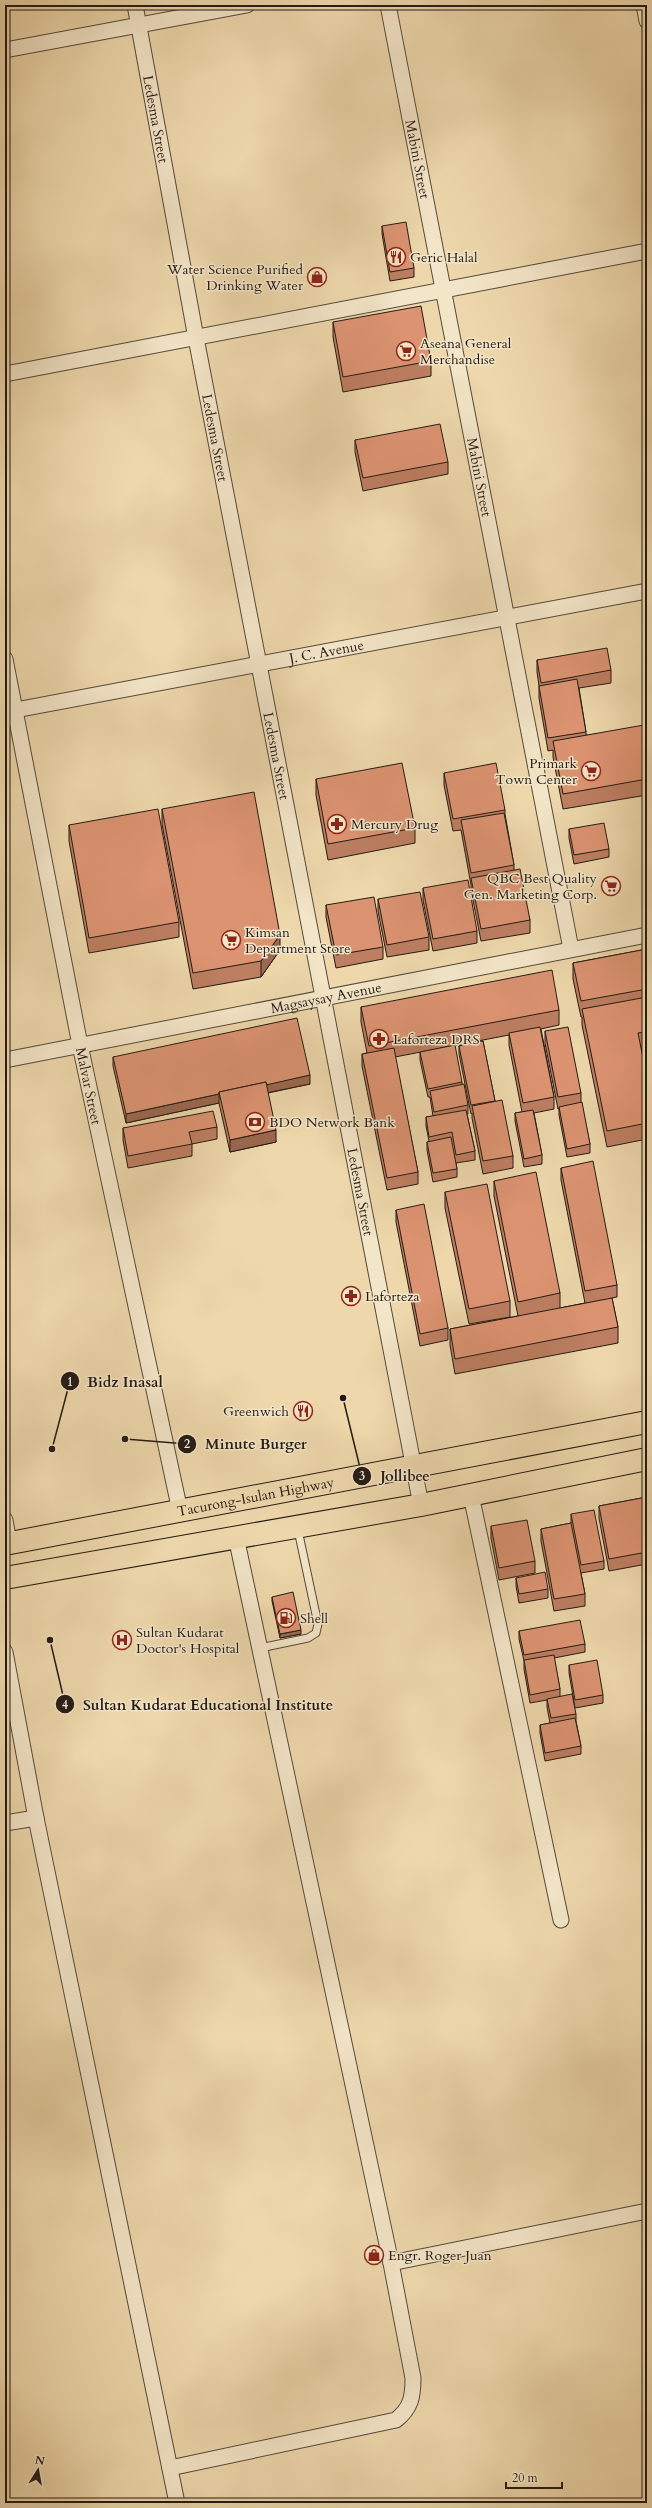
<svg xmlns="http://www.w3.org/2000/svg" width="652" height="2508" font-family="Cardo,serif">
<rect width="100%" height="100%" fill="#edd7ab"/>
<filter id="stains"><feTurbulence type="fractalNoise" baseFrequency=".005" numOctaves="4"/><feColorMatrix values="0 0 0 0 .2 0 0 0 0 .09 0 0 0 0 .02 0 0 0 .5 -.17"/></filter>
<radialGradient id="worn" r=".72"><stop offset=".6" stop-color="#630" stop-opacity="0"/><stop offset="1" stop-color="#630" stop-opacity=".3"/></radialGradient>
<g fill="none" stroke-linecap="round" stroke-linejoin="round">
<defs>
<polyline id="lane" points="260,1648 308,1638 316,1633 318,1624 298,1530"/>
<g id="street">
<path id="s1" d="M135,5L196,338L421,1505"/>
<path id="s2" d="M388,5L571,949"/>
<polyline points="644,5 647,21"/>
<polyline points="5,50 247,5"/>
<polyline points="5,374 647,251"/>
<path id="s3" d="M5,659L80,1045L180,1511"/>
<path id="s4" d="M5,712L647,591"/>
<path id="s5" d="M5,1060L647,935"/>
<polyline points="471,1495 561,1920"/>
<polyline points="5,1520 9,1543"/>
<polyline points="5,1652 36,1818 177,2503"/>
<polyline points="5,1823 36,1818"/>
<polyline points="391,2263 647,2211"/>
<path d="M170,2468L396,2420C411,2408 413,2397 413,2378L391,2263L236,1537"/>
</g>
<g id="highway">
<path id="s6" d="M5,1544L647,1422"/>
<polyline points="5,1578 421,1505 647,1459"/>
</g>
</defs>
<use href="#lane" stroke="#56493a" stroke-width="9"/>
<use href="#street" stroke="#56493a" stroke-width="17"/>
<use href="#highway" stroke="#241a14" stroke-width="24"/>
<use href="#lane" stroke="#f3e5c8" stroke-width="7"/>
<use href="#street" stroke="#f3e5c8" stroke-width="15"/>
<use href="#highway" stroke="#edd7ab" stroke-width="22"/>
</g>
<g fill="#bd7e61" stroke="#241a14">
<polygon points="382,226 414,268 414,277 390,281 382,234"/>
<polygon points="333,322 431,361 431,376 343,392 333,337"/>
<polygon points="355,440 448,462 448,474 363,491 355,452"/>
<polygon points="537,660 611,670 611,683 579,688 586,732 586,735 647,739 647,795 563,809 553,757 553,750 548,751 539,698 539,686 537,672"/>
<polygon points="444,773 505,810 505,814 514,865 514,871 530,920 530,933 481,941 471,890 471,885 461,830 453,831 444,785"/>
<polygon points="316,779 415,828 415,843 328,860 316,795"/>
<polygon points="162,809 280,950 261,977 193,989 162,824"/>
<polygon points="69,825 179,922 179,937 89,953 69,841"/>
<polygon points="569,829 609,849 609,857 574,864 569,838"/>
<polygon points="423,888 477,931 477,943 433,951 423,900"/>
<polygon points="378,899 429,937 429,950 387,957 378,911"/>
<polygon points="326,905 383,947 383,959 336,968 326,917"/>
<polygon points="647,949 647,1047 641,1048 647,1078 647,1139 607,1147 582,1025 582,1017 581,1017 573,979 573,963"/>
<polygon points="361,1007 559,1010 559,1025 541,1029 554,1097 554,1109 534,1113 542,1155 542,1164 524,1167 515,1121 515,1113 522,1112 509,1045 509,1035 395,1057 418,1172 418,1184 387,1190 362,1066 362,1054 367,1053 361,1022"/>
<polygon points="545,1031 581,1093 581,1102 590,1144 590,1153 567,1157 559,1115 559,1109 558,1109 545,1043"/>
<polygon points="483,1041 495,1101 513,1156 513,1168 483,1174 472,1118 472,1113 471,1114 459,1054 459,1046"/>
<polygon points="420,1052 462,1082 462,1085 468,1105 468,1114 467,1114 475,1151 475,1160 456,1163 457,1169 457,1177 433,1182 427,1150 427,1142 429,1141 426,1126 426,1117 433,1116 430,1097 428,1097 420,1060"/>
<polygon points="113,1057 310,1084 268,1093 276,1142 230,1152 219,1103 126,1123 113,1066"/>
<polygon points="217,1127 217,1139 192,1144 192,1156 128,1168 123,1140 123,1128"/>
<polygon points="561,1168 617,1285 617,1297 612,1298 618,1327 618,1343 455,1374 450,1345 450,1329 518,1316 494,1196 494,1181 560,1293 560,1308 585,1303 561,1180"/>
<polygon points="445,1192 510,1301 510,1317 469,1324 445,1208"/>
<polygon points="396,1210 448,1328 448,1340 420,1346 396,1222"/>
<polygon points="645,1289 647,1289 647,1312 645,1305"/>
<polygon points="647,1497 647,1564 609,1571 599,1518 599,1506"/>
<polygon points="571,1514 604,1561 604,1569 581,1573 585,1594 585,1606 554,1611 541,1541 541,1529 571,1523"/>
<polygon points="491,1526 535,1561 535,1573 499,1580 491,1538"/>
<polygon points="516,1578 548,1589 548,1598 519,1603 516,1586"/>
<polygon points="272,1597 301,1634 280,1638 272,1601"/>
<polygon points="519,1631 585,1644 585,1652 554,1658 560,1689 560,1697 576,1714 576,1721 581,1746 581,1754 545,1761 540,1733 540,1725 550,1723 547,1707 547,1700 530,1703 524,1669 524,1661 519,1639"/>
<polygon points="569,1665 603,1695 603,1703 575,1708 569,1673"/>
</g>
<g fill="#9a674f" stroke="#241a14">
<polygon points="280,935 280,950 261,977 261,961"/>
<polygon points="310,1075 310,1084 222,1102 220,1094"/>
<polygon points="219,1094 219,1103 126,1123 126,1114"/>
<polygon points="276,1130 276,1142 230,1152 230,1140"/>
<polygon points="301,1630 301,1634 280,1638 280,1634"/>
</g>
<g fill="#dc9371" stroke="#241a14">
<polygon points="406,222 414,268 390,272 382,226"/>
<polygon points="421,306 431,361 343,377 333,322"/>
<polygon points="440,424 448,462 363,478 355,440"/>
<polygon points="607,648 611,670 541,683 537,660"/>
<polygon points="577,679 586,732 548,738 539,686"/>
<polygon points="644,725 647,739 647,779 563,794 553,741"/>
<polygon points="402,763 415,828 328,844 316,779"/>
<polygon points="496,763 505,810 453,819 444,773"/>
<polygon points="254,792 280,935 261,961 193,973 162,809"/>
<polygon points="158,809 179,922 89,938 69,825"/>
<polygon points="504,813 514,865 471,873 461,820"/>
<polygon points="604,823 609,849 574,855 569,829"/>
<polygon points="520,869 530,920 481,929 471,878"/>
<polygon points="468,880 477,931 433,939 423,888"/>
<polygon points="420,892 429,937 387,945 378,899"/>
<polygon points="374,897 383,947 336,955 326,905"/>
<polygon points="647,949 647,989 581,1001 573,963"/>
<polygon points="552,970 559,1010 369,1046 361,1007"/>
<polygon points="647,997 647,1032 638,1033 647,1078 647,1123 607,1131 582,1009"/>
<polygon points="297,1018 310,1075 266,1085 266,1082 219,1092 219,1094 126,1114 113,1057"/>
<polygon points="540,1027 554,1097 523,1103 509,1033"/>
<polygon points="568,1027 581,1093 558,1097 545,1031"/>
<polygon points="483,1041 495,1101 471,1105 459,1046"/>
<polygon points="455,1045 462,1082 428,1089 420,1052"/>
<polygon points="394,1048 418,1172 387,1178 362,1054"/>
<polygon points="266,1082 276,1130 230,1140 219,1092"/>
<polygon points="464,1084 468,1105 434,1112 430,1091"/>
<polygon points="502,1100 513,1156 483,1161 472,1106"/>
<polygon points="582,1102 590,1144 567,1149 559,1107"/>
<polygon points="466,1110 475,1151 456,1155 452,1132 429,1137 426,1117"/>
<polygon points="533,1110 542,1155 524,1159 515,1113"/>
<polygon points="213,1111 217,1127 189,1132 192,1144 128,1156 123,1128"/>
<polygon points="451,1137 457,1169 433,1173 427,1142"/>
<polygon points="593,1161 617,1285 585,1291 561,1168"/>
<polygon points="536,1172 560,1293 518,1302 494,1181"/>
<polygon points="487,1184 510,1301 469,1309 445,1192"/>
<polygon points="424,1204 448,1328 420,1334 396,1210"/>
<polygon points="645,1289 647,1289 647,1297"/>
<polygon points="612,1298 618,1327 455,1359 450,1329"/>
<polygon points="647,1497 647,1552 609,1559 599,1506"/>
<polygon points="594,1510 604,1561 581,1565 571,1514"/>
<polygon points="527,1520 535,1561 499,1568 491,1526"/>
<polygon points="571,1523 585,1594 554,1599 541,1529"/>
<polygon points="545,1572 548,1589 519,1594 516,1578"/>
<polygon points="293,1592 301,1630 280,1634 272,1597"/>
<polygon points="580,1620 585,1644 524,1655 519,1631"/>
<polygon points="554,1655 560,1689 530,1695 524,1660"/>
<polygon points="597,1660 603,1695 575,1700 569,1665"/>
<polygon points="572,1694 576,1714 551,1718 547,1699"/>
<polygon points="575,1718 581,1746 545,1753 540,1725"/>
</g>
<defs>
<symbol id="restaurant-ring" viewBox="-11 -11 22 22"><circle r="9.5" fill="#f3e5c8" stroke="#8f2418" stroke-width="1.5"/><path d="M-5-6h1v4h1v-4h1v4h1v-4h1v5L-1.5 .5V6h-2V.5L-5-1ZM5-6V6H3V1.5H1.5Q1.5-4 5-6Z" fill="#8f2418"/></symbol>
<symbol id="shop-ring" viewBox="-11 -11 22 22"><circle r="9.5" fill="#f3e5c8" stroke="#8f2418" stroke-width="1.5"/><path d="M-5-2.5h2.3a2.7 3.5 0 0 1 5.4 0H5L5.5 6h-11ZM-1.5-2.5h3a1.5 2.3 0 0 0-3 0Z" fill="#8f2418"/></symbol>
<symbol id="supermarket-ring" viewBox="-11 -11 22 22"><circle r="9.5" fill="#f3e5c8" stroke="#8f2418" stroke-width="1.5"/><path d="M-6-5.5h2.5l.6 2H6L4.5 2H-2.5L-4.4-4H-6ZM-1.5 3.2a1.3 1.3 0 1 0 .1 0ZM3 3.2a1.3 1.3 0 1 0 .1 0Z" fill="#8f2418"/></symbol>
<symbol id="pharmacy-ring" viewBox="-11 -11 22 22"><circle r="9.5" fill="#f3e5c8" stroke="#8f2418" stroke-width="1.5"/><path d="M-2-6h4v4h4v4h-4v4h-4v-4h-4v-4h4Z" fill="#8f2418"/></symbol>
<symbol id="bank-ring" viewBox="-11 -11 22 22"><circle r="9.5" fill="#f3e5c8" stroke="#8f2418" stroke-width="1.5"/><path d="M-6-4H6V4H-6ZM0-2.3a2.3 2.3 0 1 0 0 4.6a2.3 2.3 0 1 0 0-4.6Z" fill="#8f2418"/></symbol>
<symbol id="fuel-ring" viewBox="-11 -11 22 22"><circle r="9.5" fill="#f3e5c8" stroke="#8f2418" stroke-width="1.5"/><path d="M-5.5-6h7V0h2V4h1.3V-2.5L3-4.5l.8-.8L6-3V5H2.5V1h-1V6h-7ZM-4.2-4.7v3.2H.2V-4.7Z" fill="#8f2418"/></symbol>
<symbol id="hospital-ring" viewBox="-11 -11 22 22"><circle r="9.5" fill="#f3e5c8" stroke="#8f2418" stroke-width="1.5"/><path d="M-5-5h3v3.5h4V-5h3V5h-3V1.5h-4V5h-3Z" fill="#8f2418"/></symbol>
</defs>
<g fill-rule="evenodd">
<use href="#restaurant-ring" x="385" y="246" width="22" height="22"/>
<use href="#shop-ring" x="306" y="266" width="22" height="22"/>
<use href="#supermarket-ring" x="395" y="340" width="22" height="22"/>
<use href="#supermarket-ring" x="580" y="760" width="22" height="22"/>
<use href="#pharmacy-ring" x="326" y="813" width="22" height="22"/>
<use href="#supermarket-ring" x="600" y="875" width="22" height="22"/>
<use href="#supermarket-ring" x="220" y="929" width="22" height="22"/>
<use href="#pharmacy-ring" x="368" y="1028" width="22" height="22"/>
<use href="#bank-ring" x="244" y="1111" width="22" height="22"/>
<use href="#pharmacy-ring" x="340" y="1285" width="22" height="22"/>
<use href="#restaurant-ring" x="292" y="1400" width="22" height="22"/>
<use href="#fuel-ring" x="275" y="1607" width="22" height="22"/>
<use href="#hospital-ring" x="111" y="1629" width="22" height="22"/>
<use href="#shop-ring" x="363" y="2244" width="22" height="22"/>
</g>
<g text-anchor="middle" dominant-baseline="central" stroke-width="3" stroke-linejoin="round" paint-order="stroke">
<g font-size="14" fill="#241a14" stroke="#f3e5c8">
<text stroke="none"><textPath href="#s1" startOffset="116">Ledesma Street</textPath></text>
<text stroke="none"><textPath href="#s2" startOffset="157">Mabini Street</textPath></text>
<text stroke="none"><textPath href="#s1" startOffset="440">Ledesma Street</textPath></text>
<text stroke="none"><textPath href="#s2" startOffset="481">Mabini Street</textPath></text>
<text stroke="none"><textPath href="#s4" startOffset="327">J. C. Avenue</textPath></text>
<text stroke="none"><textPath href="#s1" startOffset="764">Ledesma Street</textPath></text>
<text stroke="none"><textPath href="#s5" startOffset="327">Magsaysay Avenue</textPath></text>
<text stroke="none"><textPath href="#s3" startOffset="435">Malvar Street</textPath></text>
<text stroke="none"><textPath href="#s1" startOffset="1208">Ledesma Street</textPath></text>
<text stroke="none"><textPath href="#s6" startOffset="255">Tacurong-Isulan Highway</textPath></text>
</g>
<g font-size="14" fill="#241a14" stroke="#f3e5c8" text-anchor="start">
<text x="410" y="257">Geric Halal</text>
<text x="303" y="269" text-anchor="end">Water Science Purified<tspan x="303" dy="16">Drinking Water</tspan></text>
<text x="420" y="343">Aseana General<tspan x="420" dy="16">Merchandise</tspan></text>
<text x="577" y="763" text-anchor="end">Primark<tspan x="577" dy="16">Town Center</tspan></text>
<text x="351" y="824">Mercury Drug</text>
<text x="597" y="878" text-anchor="end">QBC Best Quality<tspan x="597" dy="16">Gen. Marketing Corp.</tspan></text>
<text x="245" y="932">Kimsan<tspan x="245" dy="16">Department Store</tspan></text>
<text x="393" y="1039">Laforteza DRS</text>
<text x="269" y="1122">BDO Network Bank</text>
<text x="365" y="1296">Laforteza</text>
<text x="289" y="1411" text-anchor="end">Greenwich</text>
<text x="300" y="1618">Shell</text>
<text x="136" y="1632">Sultan Kudarat<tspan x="136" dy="16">Doctor's Hospital</tspan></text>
<text x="388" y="2255">Engr. Roger Juan</text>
</g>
</g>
<path fill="none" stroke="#241a14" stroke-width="1.5" d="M52 1449L70 1381M125 1439L187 1444M343 1398L362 1476M50 1640L65 1704"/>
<g fill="#241a14" stroke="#f3e5c8" stroke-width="1.5">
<circle cx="52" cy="1449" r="4"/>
<circle cx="125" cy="1439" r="4"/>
<circle cx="343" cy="1398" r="4"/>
<circle cx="50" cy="1640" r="4"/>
<circle cx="70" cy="1381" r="10"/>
<circle cx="187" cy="1444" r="10"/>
<circle cx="362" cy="1476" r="10"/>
<circle cx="65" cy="1704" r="10"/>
</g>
<g font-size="12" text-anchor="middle" font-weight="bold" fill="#fff">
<text x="70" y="1386">1</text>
<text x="187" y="1448">2</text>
<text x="362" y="1480">3</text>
<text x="65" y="1709">4</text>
</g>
<g font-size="15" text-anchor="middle" font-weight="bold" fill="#241a14" stroke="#f3e5c8" stroke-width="3" stroke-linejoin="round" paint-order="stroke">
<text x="125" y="1387">Bidz Inasal</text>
<text x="256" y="1449">Minute Burger</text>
<text x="405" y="1481">Jollibee</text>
<text x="208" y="1710">Sultan Kudarat Educational Institute</text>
</g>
<rect width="652" height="2508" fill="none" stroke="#edd7ab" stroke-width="20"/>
<rect x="6" y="6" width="640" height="2496" fill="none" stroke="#241a14" stroke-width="2"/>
<rect x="10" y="10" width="632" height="2488" fill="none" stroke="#241a14"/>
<g transform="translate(38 2470) rotate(11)" stroke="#f3e5c8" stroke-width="3" paint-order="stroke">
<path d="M0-3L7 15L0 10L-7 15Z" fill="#241a14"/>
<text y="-6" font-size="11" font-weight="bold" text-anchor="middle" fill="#241a14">N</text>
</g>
<path d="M506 2482v6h56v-6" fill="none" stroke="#241a14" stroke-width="2"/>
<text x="512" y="2482" font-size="12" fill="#241a14" stroke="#f3e5c8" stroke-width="3" paint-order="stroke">20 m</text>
<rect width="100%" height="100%" filter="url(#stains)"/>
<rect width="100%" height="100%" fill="url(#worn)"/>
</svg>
